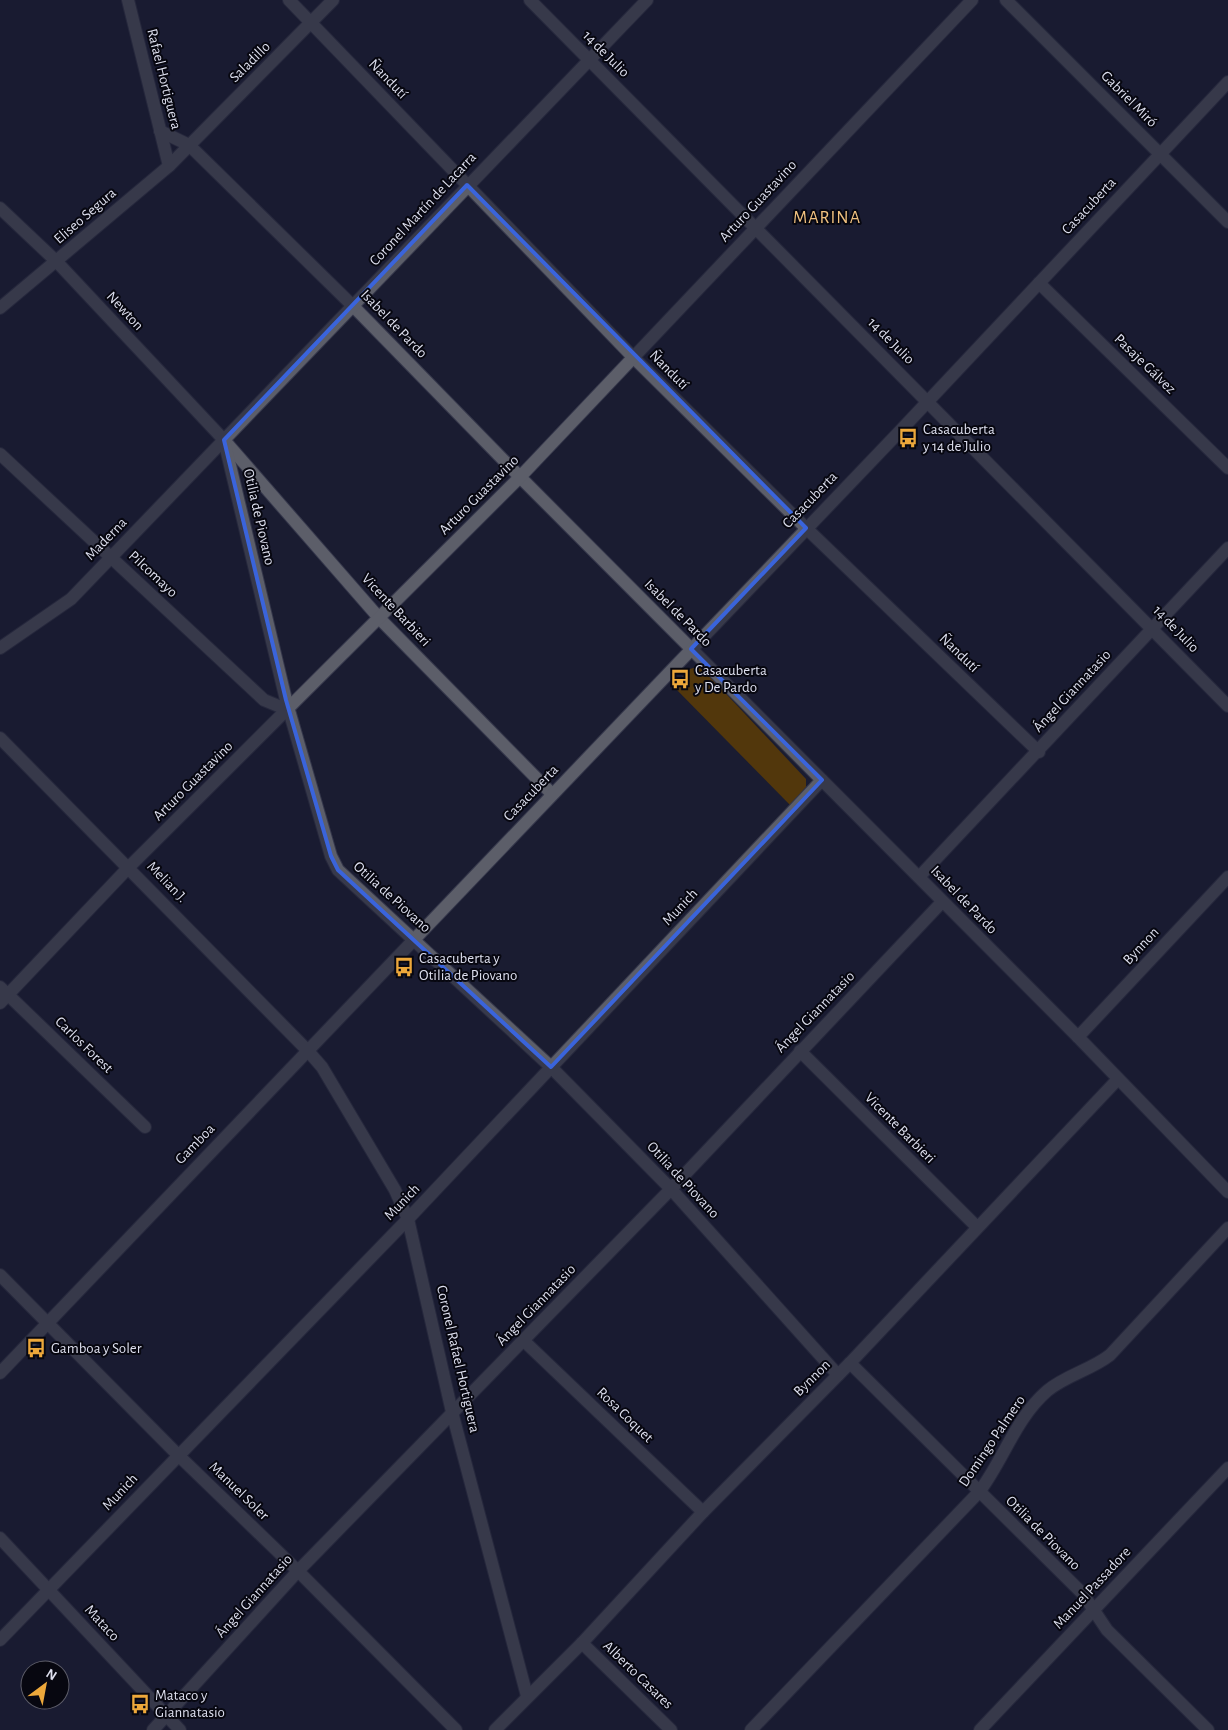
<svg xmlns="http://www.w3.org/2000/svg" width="1228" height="1730" font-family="'Alegreya Sans',sans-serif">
<rect width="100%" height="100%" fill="#1a1c31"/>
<polygon fill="#52370c" points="700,666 806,779 806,787 790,805 673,686 690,669"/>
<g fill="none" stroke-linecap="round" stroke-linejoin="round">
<defs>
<g id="minor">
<polyline points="128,0 169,166"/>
<polyline points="289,0 634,358 806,528 1039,752"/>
<polyline points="530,0 1228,706"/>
<polyline points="1006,0 1228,222"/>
<polyline points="160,131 189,145 354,307 520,477 1078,1037 1228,1192"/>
<polyline points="0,208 57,262 224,440 380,619 552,794"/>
<polyline points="1039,283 1228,468"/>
<polyline points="0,308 169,166 333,0"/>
<polyline points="224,440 286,700 331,856 338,870 551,1067 671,1189 838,1375"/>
<polyline points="0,454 264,700 288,710"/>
<polyline points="0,648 71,599 647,0"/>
<polyline points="0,738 308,1051 322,1067 395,1190 408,1219 452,1412 527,1696"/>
<polyline points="919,877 1228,548"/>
<polyline points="0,987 145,1127"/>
<polyline points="0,1003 129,867 520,477 972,0"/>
<polyline points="1078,1037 1228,877"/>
<polyline points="800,1051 977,1227"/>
<polyline points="0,1275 178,1455 298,1571 456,1730"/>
<polyline points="524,1341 703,1512"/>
<polyline points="850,1363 1083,1594 1107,1630 1208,1730"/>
<polyline points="0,1373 901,430 1228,82"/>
<polyline points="0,1538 180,1730"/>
<polyline points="0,1640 408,1219 822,780"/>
<polyline points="582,1643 671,1730"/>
<polyline points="153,1730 298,1571 671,1189 942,902"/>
<polyline points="495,1730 582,1643 703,1512 850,1363 1118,1079"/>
<path d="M751,1730L979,1492C1004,1459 1015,1419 1047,1391C1066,1375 1091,1370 1110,1355L1228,1228"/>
<polyline points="980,1730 1228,1468"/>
</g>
</defs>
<use href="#minor" stroke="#35374b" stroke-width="14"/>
<use href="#minor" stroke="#5c5e69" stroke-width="12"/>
</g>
<path d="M0 0H1228V1730H0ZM467,185L806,528L691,649L822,780L551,1067L338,870L331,856L286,700L224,440Z" fill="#1a1c31" fill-opacity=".55" fill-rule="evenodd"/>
<path fill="none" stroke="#3a64db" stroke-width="4" stroke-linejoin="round" d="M467,185L806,528L691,649L822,780L551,1067L338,870L331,856L286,700L224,440Z"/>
<defs>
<symbol id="bus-bare" viewBox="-9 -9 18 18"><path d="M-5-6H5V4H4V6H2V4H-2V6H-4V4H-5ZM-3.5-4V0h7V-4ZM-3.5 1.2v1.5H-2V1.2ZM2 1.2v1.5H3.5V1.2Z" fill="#eda83b" stroke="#070710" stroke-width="2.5" paint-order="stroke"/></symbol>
</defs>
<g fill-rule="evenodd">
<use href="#bus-bare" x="894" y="424" width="28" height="28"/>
<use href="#bus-bare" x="666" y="665" width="28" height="28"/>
<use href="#bus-bare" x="390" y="953" width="28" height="28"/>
<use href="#bus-bare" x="22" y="1334" width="28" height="28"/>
<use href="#bus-bare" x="126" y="1690" width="28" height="28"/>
</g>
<g text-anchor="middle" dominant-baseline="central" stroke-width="4" stroke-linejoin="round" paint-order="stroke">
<g font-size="15" fill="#dddfee" stroke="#070710">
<text transform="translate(606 54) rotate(45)">14 de Julio</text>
<text transform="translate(250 62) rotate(-45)">Saladillo</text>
<text transform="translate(164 79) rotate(76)">Rafael Hortiguera</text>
<text transform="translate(388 79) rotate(46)">Ñandutí</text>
<text transform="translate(1129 99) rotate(45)">Gabriel Miró</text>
<text transform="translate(758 201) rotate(-47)">Arturo Guastavino</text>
<text transform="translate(1089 206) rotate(-47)">Casacuberta</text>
<text transform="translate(423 209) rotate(-47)">Coronel Martín de Lacarra</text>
<text transform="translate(85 216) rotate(-41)">Eliseo Segura</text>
<text transform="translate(125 311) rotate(47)">Newton</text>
<text transform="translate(394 324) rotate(46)">Isabel de Pardo</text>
<text transform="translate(891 341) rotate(45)">14 de Julio</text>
<text transform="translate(1145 364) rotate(44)">Pasaje Gálvez</text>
<text transform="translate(669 370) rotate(45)">Ñandutí</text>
<text transform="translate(479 495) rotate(-45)">Arturo Guastavino</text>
<text transform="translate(810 500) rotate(-46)">Casacuberta</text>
<text transform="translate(259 517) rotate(77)">Otilia de Piovano</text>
<text transform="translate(106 539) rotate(-46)">Maderna</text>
<text transform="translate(153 574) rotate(43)">Pilcomayo</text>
<text transform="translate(396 610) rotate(47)">Vicente Barbieri</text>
<text transform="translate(678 613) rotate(45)">Isabel de Pardo</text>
<text transform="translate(1176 629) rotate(46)">14 de Julio</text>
<text transform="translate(959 653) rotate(44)">Ñandutí</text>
<text transform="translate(1072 691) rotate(-47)">Ángel Giannatasio</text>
<text transform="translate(193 781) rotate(-45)">Arturo Guastavino</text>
<text transform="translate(531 793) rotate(-46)">Casacuberta</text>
<text transform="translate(167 882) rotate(46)">Melian J.</text>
<text transform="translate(392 897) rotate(42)">Otilia de Piovano</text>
<text transform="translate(964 900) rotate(46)">Isabel de Pardo</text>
<text transform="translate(680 907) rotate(-47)">Munich</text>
<text transform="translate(1141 946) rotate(-47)">Bynnon</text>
<text transform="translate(815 1012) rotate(-46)">Ángel Giannatasio</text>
<text transform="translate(84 1045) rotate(44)">Carlos Forest</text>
<text transform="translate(900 1128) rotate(45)">Vicente Barbieri</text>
<text transform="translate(195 1144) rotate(-46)">Gamboa</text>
<text transform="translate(683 1180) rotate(47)">Otilia de Piovano</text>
<text transform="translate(402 1202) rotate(-46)">Munich</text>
<text transform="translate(536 1305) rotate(-46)">Ángel Giannatasio</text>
<text transform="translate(458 1359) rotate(77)">Coronel Rafael Hortiguera</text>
<text transform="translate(812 1378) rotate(-45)">Bynnon</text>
<text transform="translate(625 1415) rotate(44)">Rosa Coquet</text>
<text transform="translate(992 1441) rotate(-56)">Domingo Palmero</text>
<text transform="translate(239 1491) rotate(44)">Manuel Soler</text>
<text transform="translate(120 1492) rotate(-47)">Munich</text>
<text transform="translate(1043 1533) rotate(45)">Otilia de Piovano</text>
<text transform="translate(1092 1588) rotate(-47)">Manuel Passadore</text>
<text transform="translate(254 1596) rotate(-48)">Ángel Giannatasio</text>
<text transform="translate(102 1623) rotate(47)">Mataco</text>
<text transform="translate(638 1675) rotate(44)">Alberto Casares</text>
</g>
<g font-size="15" fill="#dddfee" stroke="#070710" text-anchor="start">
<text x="923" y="429">Casacuberta<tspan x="923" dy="17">y 14 de Julio</tspan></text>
<text x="695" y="670">Casacuberta<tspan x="695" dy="17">y De Pardo</tspan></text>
<text x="419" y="958">Casacuberta y<tspan x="419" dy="17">Otilia de Piovano</tspan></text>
<text x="51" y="1348">Gamboa y Soler</text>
<text x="155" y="1695">Mataco y<tspan x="155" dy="17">Giannatasio</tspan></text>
</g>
<g font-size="18" letter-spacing="1" fill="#f2c280" stroke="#070710">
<text x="827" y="218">MARINA</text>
</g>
</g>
<g transform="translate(45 1685) rotate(32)"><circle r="24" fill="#070710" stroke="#5d5d69"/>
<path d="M0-4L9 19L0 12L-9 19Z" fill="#eda83b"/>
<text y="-8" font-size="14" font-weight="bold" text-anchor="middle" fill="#dddfee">N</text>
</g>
</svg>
